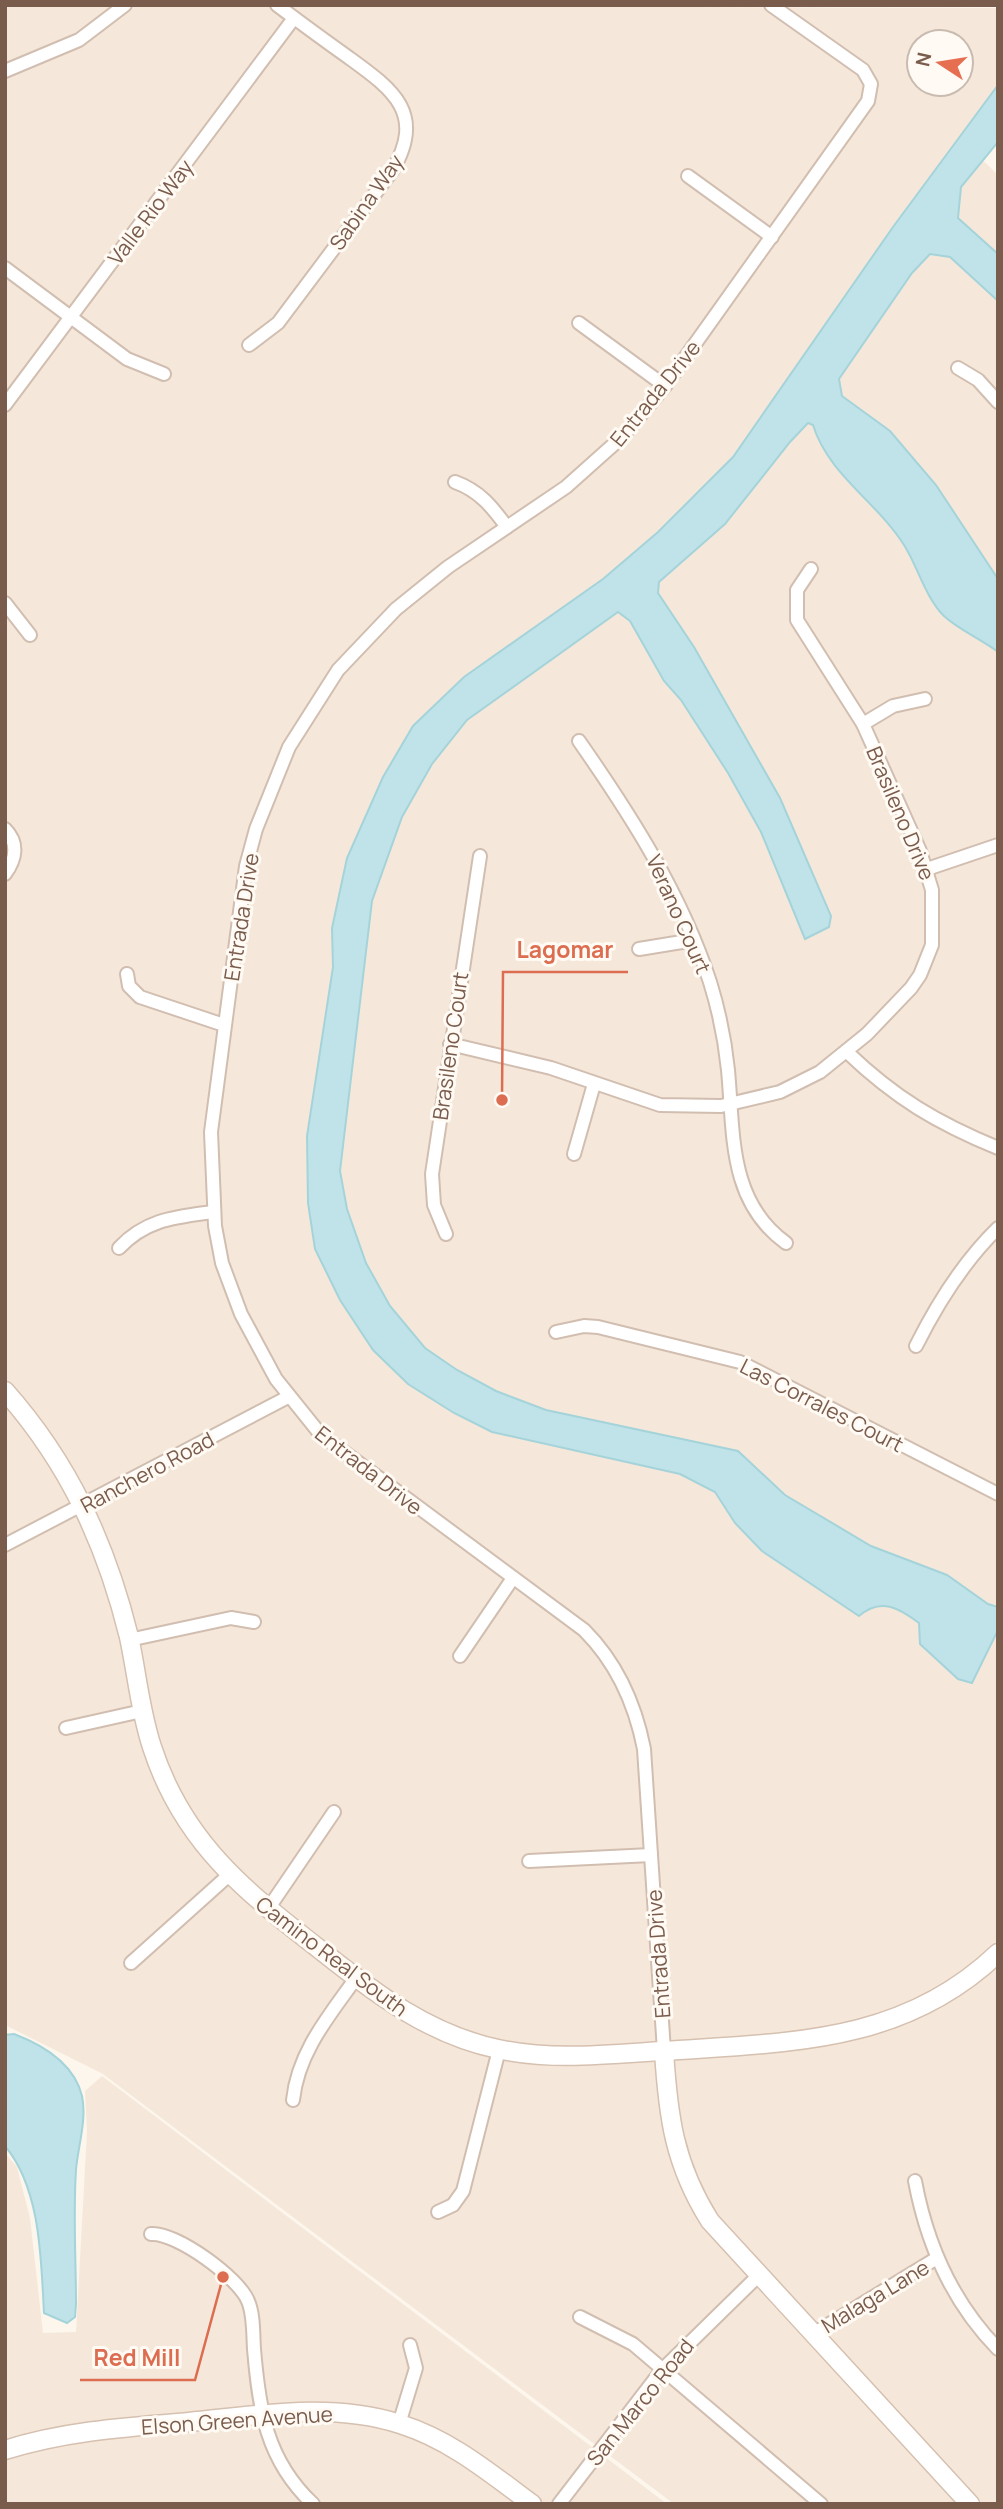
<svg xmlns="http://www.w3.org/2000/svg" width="1003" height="2509" font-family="Manrope,sans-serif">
<rect width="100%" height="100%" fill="#fdf6ec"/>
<g fill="#f5e8da" fill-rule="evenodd">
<path d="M5,5L998,8V98L968,146L998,175V2504H674L103,2074L5,2025ZM919,42H961V84H919Z"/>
<polygon points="102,2076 667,2504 5,2504 5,2153 17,2167 30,2218 43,2333 76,2332 87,2132 85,2091"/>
</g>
<g fill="#bfe3e8" stroke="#a5d3da" stroke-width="2">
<path d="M998,85V142L961,187L958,218L998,254V301L950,257L930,254L912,273L839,379L842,396L890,431L936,485L998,579V652C981,639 959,630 944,616C925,597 918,567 904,545C877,502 828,474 813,425L808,423L790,442L725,524L659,582L658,593L694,647L780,798L831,916L829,927L805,939L761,832L728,773L681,700L664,681L630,621L618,612L467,720L432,764L402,817L372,901L340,1171L347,1209L366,1263L390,1306L425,1348L457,1370L496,1391L546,1410L738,1451L785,1495L871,1546L947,1575L988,1604L998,1607V1630L972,1683L958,1679L920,1644L919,1623C899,1608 881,1597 859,1616L762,1551L735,1523L715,1492L680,1474L492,1432L454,1413L408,1384L373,1350L340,1300L315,1249L308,1203L307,1136L333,967L332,928L347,858L383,777L413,726L464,677L603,579L658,532L733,457L893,227Z"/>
<path d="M14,2034C43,2045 74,2063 82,2096C87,2120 78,2146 76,2170C73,2215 76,2260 76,2304L75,2317L67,2323L44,2313C41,2260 41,2189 5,2146V2035Z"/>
</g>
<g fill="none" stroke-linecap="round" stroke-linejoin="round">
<defs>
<g id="street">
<polyline points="5,71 79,40 125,5"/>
<polyline points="688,176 772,237"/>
<polyline points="5,268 127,359 164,374"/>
<polyline points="579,323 665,386"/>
<path d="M249,345L278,323L392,171C427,113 392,89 348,57C324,40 301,23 277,5"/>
<polyline points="958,368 978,380 998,402"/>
<polyline points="5,405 294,18"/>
<path d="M455,482C480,491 492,507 507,527"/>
<polyline points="5,603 30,635"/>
<polyline points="863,724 893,706 925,699"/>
<path d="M579,741C632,817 681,894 710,982C719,1011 725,1040 728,1070C734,1134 728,1201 786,1243"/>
<path d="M5,829C19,843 16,859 5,874"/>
<polyline points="927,869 998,845"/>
<polyline points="639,949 694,940"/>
<polyline points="127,974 129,986 140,997 224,1025"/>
<polyline points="450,1044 551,1068 660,1105 721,1106 780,1092 820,1072 867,1034 911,988 920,975 932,945 932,890 920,851 863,724 797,620 797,590 811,569"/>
<path d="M847,1052C895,1098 937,1123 998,1148"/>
<polyline points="574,1154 594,1084"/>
<polyline points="446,1234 434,1205 432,1174 480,856"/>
<path d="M119,1248C146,1219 176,1217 213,1212"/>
<polyline points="556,1332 584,1326 598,1327 740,1362 998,1494"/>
<path d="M916,1346C938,1302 963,1262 998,1228"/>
<polyline points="5,1545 288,1397"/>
<polyline points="129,1640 231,1618 254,1622"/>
<polyline points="460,1656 513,1578"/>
<polyline points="66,1728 142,1711"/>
<polyline points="529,1861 651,1855"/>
<polyline points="268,1909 334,1812"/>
<polyline points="131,1963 229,1875"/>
<path d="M664,2051L644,1749C635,1703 617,1663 584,1630L321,1435L276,1379L241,1314L222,1263L215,1226L211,1132L246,866L256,829L289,747L338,670L396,609L448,567L566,487L622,437L665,386L868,101L871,84L863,70L771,5"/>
<path d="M293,2100C298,2052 329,2016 356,1978"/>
<path d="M915,2181C927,2245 952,2302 998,2349"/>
<polyline points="438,2212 453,2205 463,2191 499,2050"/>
<path d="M151,2234C176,2232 239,2278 248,2301C254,2315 253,2334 254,2349C259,2409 266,2460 313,2504"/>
<polyline points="580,2317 633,2344 821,2504"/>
<polyline points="813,2334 937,2258"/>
<polyline points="399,2424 416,2368 410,2345"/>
<polyline points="559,2504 662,2370 758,2276"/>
</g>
<g id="secondary">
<path d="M5,1391C69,1463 106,1544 129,1637C137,1674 140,1711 152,1747C183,1843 246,1892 323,1952C376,1994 430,2035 498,2049C556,2062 620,2053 679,2050C797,2042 906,2041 998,1953"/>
<path d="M664,2051C668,2116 674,2164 710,2221L970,2504"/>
<path d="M5,2450C65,2431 127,2427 189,2422C259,2415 332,2402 400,2424C451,2440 490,2473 532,2504"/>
</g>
</defs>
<use href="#street" stroke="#d1beb0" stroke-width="16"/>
<use href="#secondary" stroke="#d6c0b0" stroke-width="21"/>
<use href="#street" stroke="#fff" stroke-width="12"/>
<use href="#secondary" stroke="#fff" stroke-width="18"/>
</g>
<g text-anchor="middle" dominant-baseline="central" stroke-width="6" stroke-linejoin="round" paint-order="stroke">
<g font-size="21" fill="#7a5c4d" stroke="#fffaf3">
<text transform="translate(366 202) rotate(-55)">Sabina Way</text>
<text transform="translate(150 212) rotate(-53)">Valle Rio Way</text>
<text transform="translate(655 393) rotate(-51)">Entrada Drive</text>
<text transform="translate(901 813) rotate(67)">Brasileno Drive</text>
<text transform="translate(679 914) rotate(66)">Verano Court</text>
<text transform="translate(241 917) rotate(-81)">Entrada Drive</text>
<text transform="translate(450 1046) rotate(-82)">Brasileno Court</text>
<text transform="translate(822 1405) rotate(27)">Las Corrales Court</text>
<text transform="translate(369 1470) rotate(38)">Entrada Drive</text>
<text transform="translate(147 1472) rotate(-28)">Ranchero Road</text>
<text transform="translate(658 1954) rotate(-94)">Entrada Drive</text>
<text transform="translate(332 1956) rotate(37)">Camino Real South</text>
<text transform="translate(875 2296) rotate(-31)">Malaga Lane</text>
<text transform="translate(640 2402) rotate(-51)">San Marco Road</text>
<text transform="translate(237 2420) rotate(-4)">Elson Green Avenue</text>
</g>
</g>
<path fill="none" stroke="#dc6d51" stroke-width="2.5" d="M502 1100L503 972H628M223 2277L195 2380H80"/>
<g fill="#dc6d51" stroke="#fffaf3" stroke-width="2.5">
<circle cx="502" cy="1100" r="7"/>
<circle cx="223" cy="2277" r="7"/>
</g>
<g font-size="23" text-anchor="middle" font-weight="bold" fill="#dc6d51" stroke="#fffaf3" stroke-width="6" stroke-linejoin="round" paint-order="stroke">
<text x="565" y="958">Lagomar</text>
<text x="137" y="2366">Red Mill</text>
</g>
<rect width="1003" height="2509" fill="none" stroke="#7a5c4d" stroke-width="14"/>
<g transform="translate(940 63) rotate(282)"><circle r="33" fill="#fffaf3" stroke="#cabbb1" stroke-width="2"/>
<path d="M0-5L12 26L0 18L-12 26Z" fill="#e76f51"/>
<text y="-10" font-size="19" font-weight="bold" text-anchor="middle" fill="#7a5c4d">N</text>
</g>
</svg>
